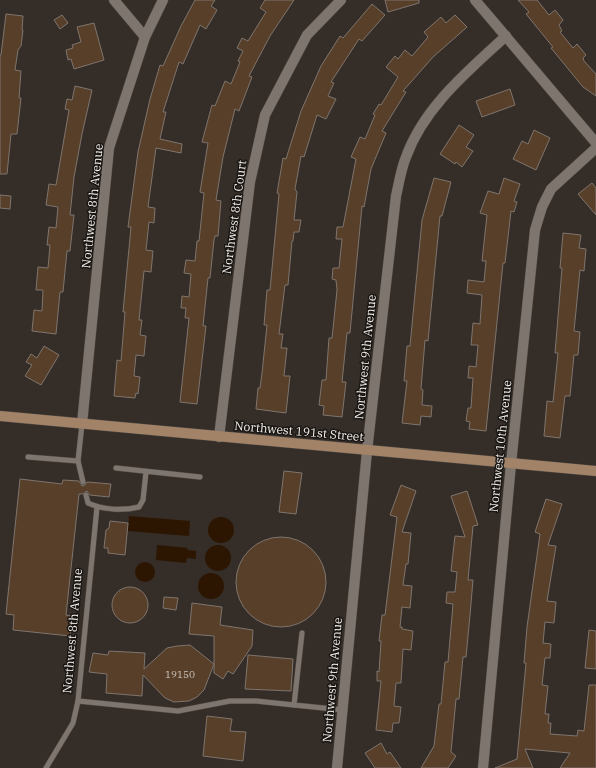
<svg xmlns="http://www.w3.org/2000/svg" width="596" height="768" font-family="'IBM Plex Serif',serif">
<rect width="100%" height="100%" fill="#352d27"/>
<g fill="#2c1602">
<polygon points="129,516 190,521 189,536 128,531"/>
<circle cx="221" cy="530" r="13"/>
<polygon points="157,545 188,548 187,550 196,551 196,559 187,558 186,563 156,560"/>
<circle cx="218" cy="558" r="13"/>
<circle cx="145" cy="572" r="10"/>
<circle cx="211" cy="586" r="13"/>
</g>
<g fill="#583f29" stroke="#7e756e">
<polygon points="195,0 215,0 211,6 217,10 206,29 200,25 183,64 179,62 163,112 166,112 160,139 182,144 181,153 156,148 148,207 155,208 154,223 149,222 146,250 153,251 151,272 144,271 139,320 142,320 140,335 146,336 144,356 136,355 134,376 140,377 138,394 136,393 135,398 114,396 117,360 121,361 125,312 123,312 131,227 128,227 138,152 150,99 160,65 163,66 181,26"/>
<polygon points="265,0 294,0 270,36 249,76 252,77 239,111 235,109 223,157 216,200 221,201 218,236 215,236 214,240 210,278 208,278 203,326 206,326 197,404 180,402 189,318 185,318 186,308 181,308 182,296 189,297 191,274 184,273 186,260 195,261 197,241 199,241 204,193 200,192 208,143 202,142 212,105 215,106 225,81 231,84 240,62 238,61 243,51 237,48 242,38 248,41 266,12 260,8"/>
<polygon points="385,0 419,0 419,3 388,12"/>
<polygon points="518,0 537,0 549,15 555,10 563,20 559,25 562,31 560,32 573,48 577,44 586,55 583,58 584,61 596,74 596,96 583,87 551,48 553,47 526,14 529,12"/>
<polygon points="372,4 385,15 362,41 359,39 331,82 334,83 328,96 336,99 326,119 317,115 304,157 301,156 295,189 297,192 294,220 301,220 299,232 294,232 293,241 292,241 288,285 285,285 279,334 283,334 281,348 287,348 284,376 290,376 286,413 256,409 258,388 260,388 262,373 267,325 264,325 267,290 270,290 279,194 277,193 283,158 286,159 301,111 321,66 340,36 343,38"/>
<polygon points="6,14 23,16 22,30 23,30 21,46 18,50 15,70 21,71 19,98 21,98 17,134 11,134 7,174 0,174 0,55 1,55"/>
<polygon points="62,15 68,23 60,29 54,20"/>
<polygon points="455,15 467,27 433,57 403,91 406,92 382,131 386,133 371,169 364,207 362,206 350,333 347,333 342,382 346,382 342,417 323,415 324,406 319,405 322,380 326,380 329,338 332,338 337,290 336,280 332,279 333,268 339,268 342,239 336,239 337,227 343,227 356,159 351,157 360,137 365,139 375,115 373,114 379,104 381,105 398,77 386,67 395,56 398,59 405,50 412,56 428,37 424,32 441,17 446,23"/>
<polygon points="94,23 104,60 74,69 71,59 68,60 66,50 73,48 72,45 81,42 77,27"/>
<polygon points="75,86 92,90 82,134 74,177 70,215 74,215 70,251 67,251 63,292 60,292 56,334 32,331 34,310 42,311 43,290 36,290 38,267 48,268 50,245 47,245 49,227 56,228 58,207 46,205 49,184 56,185 69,110 65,109 67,99 72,100"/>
<polygon points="510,89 515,105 482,117 476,101"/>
<polygon points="459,125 474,135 466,147 473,151 462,167 456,162 455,164 440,154"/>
<polygon points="534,130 550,138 536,170 513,159 522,141 528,144"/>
<polygon points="434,178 451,182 442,216 440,216 428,341 425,340 421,389 423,390 422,405 432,406 431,417 421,416 420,425 402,423 407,381 404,381 407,346 410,346 422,220"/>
<polygon points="504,178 520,184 514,201 517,202 514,212 511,211 505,263 503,263 486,431 469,429 470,422 466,421 468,408 471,408 473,378 468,378 469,366 476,367 478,345 471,345 473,323 480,324 482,295 467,293 468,280 484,282 486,261 482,261 487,215 480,213 488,191 499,194"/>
<polygon points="592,183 596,188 596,215 578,194"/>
<polygon points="0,195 11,196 10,209 0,208"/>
<polygon points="563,233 581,235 579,248 586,249 584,271 580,270 574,331 580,332 578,355 574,355 570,396 565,396 560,438 544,436 547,401 553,402 558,353 555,353 562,268 560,268"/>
<polygon points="44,346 59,355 41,385 25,376 32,365 26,362 31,354 37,358"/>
<polygon points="284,471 302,473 296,514 279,512"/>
<polygon points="20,479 62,484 63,480 79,481 82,486 85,485 87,482 111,484 109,497 90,495 87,491 82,494 79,494 66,615 72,616 70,636 13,630 14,615 6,614"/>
<polygon points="401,485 416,491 402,532 411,533 408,564 406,564 403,585 412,586 410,608 402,607 400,627 402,627 402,629 413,631 411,650 403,649 401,683 396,683 394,706 401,707 399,723 393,723 392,732 376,730 381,681 377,681 377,671 379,672 381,641 379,641 382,615 385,615 397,517 390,515"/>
<polygon points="467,491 478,525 473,526 468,580 473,580 470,615 466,657 463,657 459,699 456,699 451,752 456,756 448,768 421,768 434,746 439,704 441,704 445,662 448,662 453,604 446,603 447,592 455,592 457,572 451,571 455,536 465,537 451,496"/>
<polygon points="546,499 562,504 548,545 556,546 547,601 556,602 554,623 545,622 543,643 551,644 550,658 545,658 542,685 548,686 545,714 549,714 548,723 551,723 550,734 577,736 578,730 584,731 589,685 596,685 596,768 560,768 570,753 525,749 533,768 495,768 517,759 526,663 524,663 527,627 540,534 535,532"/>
<polygon points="110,521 128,523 125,555 108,553 108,548 104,548 106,530 109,528"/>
<circle cx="281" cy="582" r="45"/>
<circle cx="130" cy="605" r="18"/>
<polygon points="164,597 178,598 176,610 163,608"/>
<polygon points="192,603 222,607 220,625 253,630 252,646 233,674 228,671 223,679 214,673 214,636 189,634"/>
<polygon points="589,630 596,631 596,669 585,668"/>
<polygon points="190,645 214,664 204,690 197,697 189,701 174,702 165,698 143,675 142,696 106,693 107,674 89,672 93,653 108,655 109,651 145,653 144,669 167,648 177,646"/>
<polygon points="248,655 293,659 291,691 245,689"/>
<polygon points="207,716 232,719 230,731 246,732 243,761 203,756"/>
<polygon points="381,743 387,754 390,752 401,768 375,768 365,753"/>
</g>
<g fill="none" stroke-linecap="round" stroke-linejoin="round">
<defs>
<g id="lane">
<polyline points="28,457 78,461 82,424"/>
<polyline points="78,461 83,482"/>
<polyline points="116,468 200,477"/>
<path d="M86,495L88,503C103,510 123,511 139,507L143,500L146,472"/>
<polyline points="302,633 294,705 343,710"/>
<polyline points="78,701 178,711 230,701 256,701 294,705"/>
<polyline points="46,768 73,723 78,701 97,507"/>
</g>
<g id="street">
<polyline points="114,0 145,37"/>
<polyline points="475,0 596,143"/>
<polyline points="82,424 109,148 145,37 163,0"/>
<polyline points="219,437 250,182 265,115 307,35 341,0"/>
<path d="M337,768L367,451L396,196C399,183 401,169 406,157C424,107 468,71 506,36"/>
<polyline points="483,768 511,464 535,230 542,207 551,189 596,148"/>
</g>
<polyline id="secondary" points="0,416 596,471"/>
</defs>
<use href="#lane" stroke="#504a44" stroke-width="6"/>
<use href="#street" stroke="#504a44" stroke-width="11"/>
<use href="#secondary" stroke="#504a44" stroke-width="11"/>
<use href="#lane" stroke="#7e756e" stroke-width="5"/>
<use href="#street" stroke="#7e756e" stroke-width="10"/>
<use href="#secondary" stroke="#a28368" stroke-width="10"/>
</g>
<g text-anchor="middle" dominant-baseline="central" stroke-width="3" stroke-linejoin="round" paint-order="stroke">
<g font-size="10" fill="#cec4bb">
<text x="180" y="674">19150</text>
</g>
<g font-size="12" fill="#f5f0ec" stroke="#191613">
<text transform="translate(92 206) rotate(-84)">Northwest 8th Avenue</text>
<text transform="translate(234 217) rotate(-82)">Northwest 8th Court</text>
<text transform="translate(365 357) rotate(-84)">Northwest 9th Avenue</text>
<text transform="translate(299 431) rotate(5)">Northwest 191st Street</text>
<text transform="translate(500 446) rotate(-84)">Northwest 10th Avenue</text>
<text transform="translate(72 631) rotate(-85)">Northwest 8th Avenue</text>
<text transform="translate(332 680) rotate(-85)">Northwest 9th Avenue</text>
</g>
</g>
</svg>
